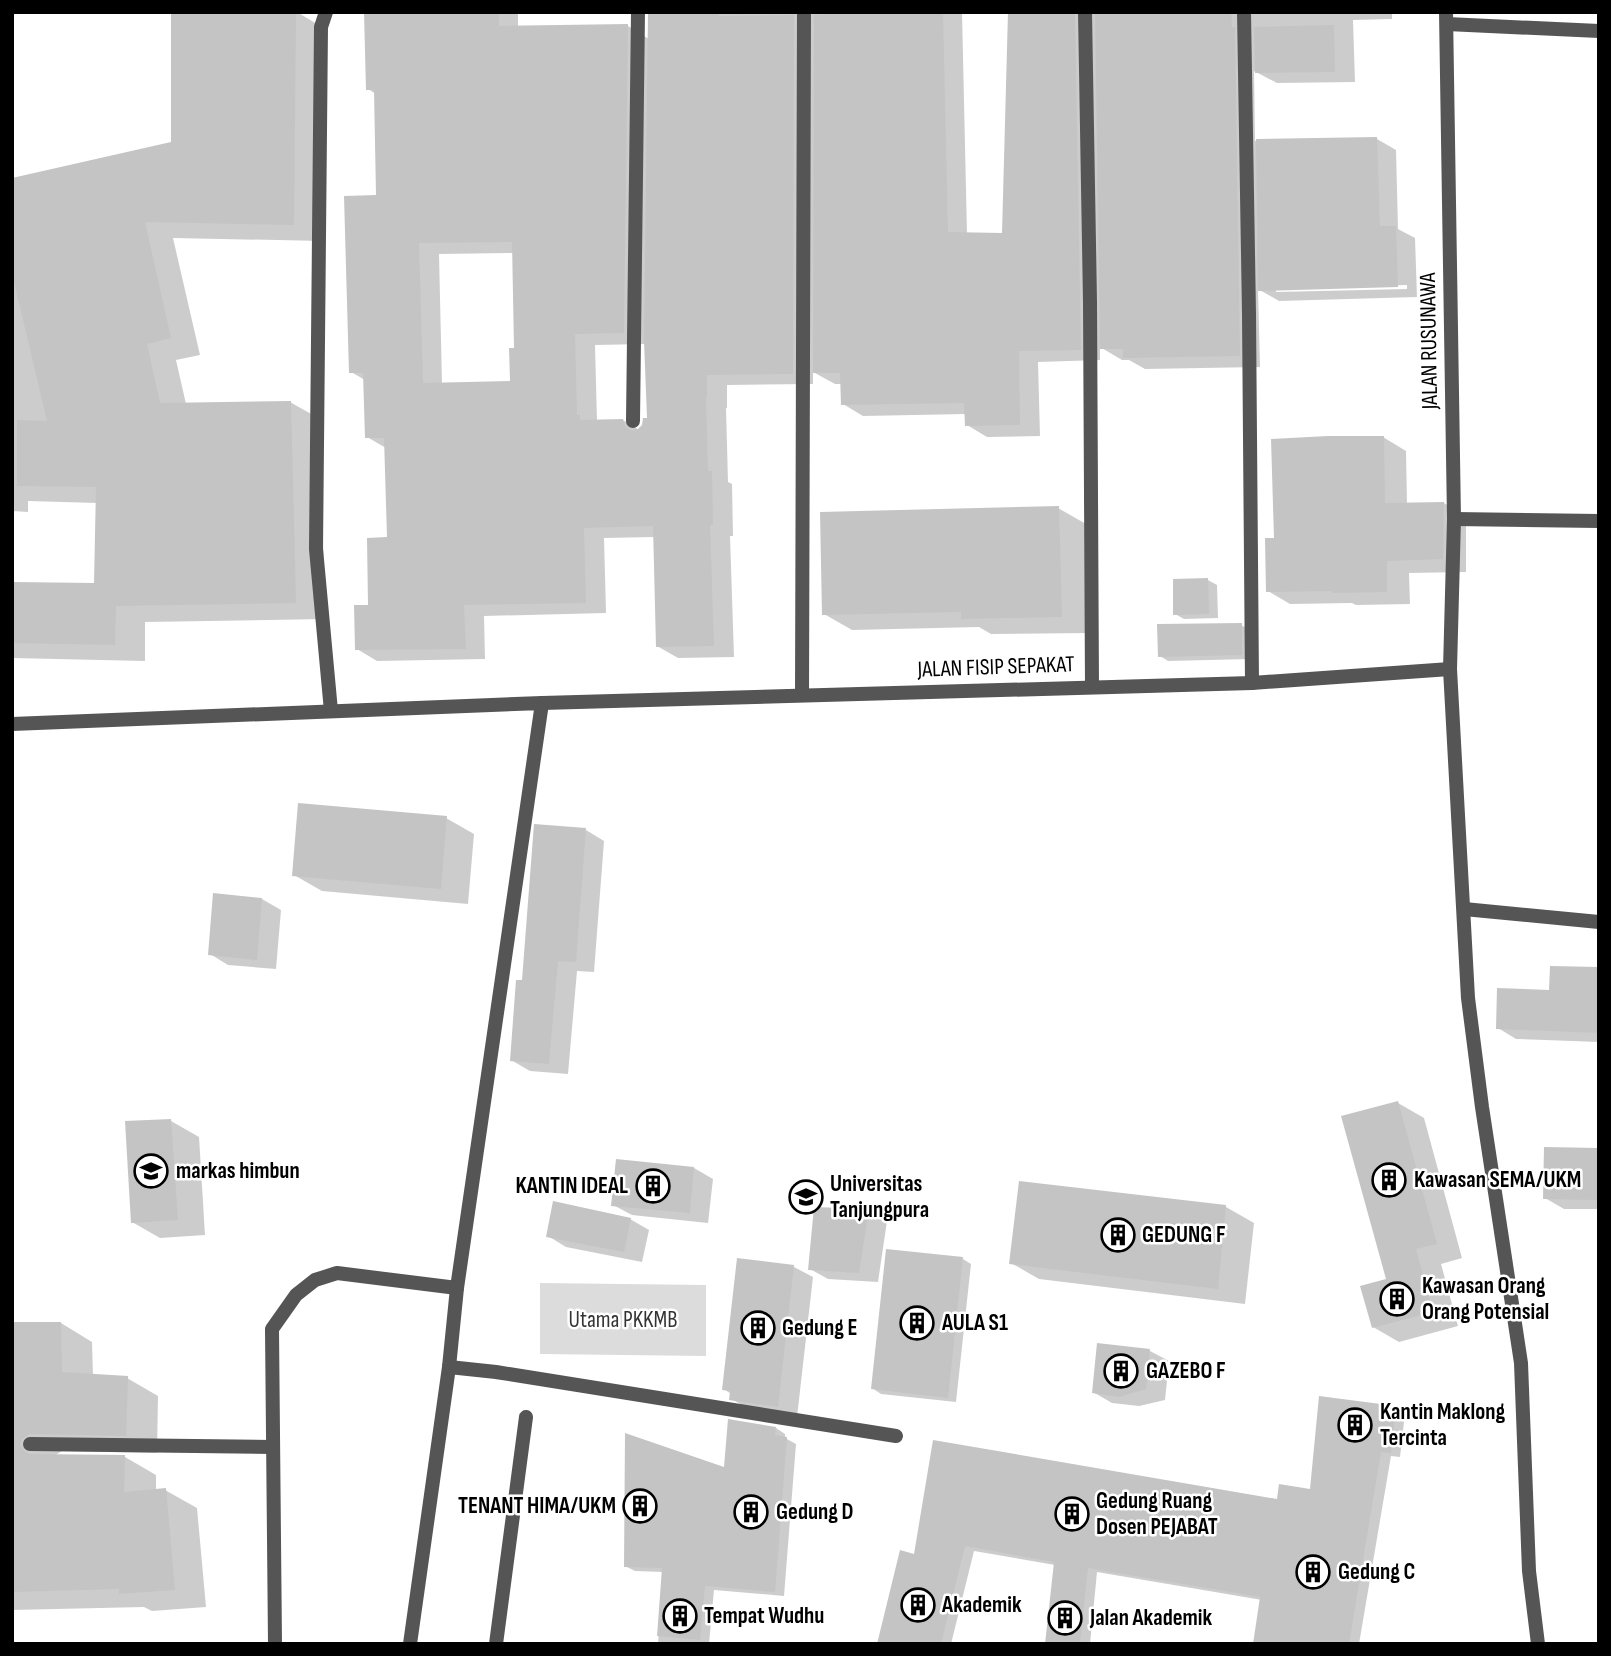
<svg xmlns="http://www.w3.org/2000/svg" width="1611" height="1656" font-family="'Sofia Sans Condensed',sans-serif">
<rect width="100%" height="100%" fill="#fff"/>
<polygon fill="#dcdcdc" points="540,1283 706,1285 706,1356 540,1354"/>
<g fill="#0003" fill-rule="evenodd">
<polygon points="173,12 297,12 325,29 323,241 173,238 200,355 176,360 186,404 290,402 320,419 325,619 145,622 145,661 12,658 12,583 96,585 97,503 28,501 28,512 12,511 12,274 173,143"/>
<path d="M366,12H518V28L628,26L649,39V12H962L967,234H1004L1009,12H1392V19L1353,20L1355,82L1277,83L1254,71L1255,141L1377,139L1396,150L1398,229L1415,238L1417,297L1279,301L1258,289L1260,367L1145,369L1129,360H1122L1100,347V360L1038,362L1040,436L987,437L967,425L966,414L863,416L843,404L842,384H835L813,372V384L727,385V408H726L728,482L732,484L733,536H730L734,657L678,658L657,646L655,537L604,538L606,613L484,616L485,659L377,661L357,649L389,539L386,448L367,437L365,380L351,372L378,197L376,94L368,89ZM514,253L516,350L512,383L442,384L439,254ZM1407,285V289L1276,292V289ZM645,344L648,420L639,430L623,420L597,421L595,345Z"/>
<polygon points="1383,437 1406,451 1407,504 1444,503 1466,516 1466,572 1409,573 1410,604 1356,605 1352,603 1290,604 1268,591 1276,539"/>
<polygon points="1058,508 1086,524 1089,633 991,634 979,627 852,630 824,614"/>
<polygon points="1208,580 1217,585 1218,618 1184,619 1175,614"/>
<polygon points="1241,625 1250,630 1251,659 1168,661 1160,656"/>
<polygon points="446,818 474,834 468,904 322,891 294,875"/>
<polygon points="586,830 604,841 594,972 577,971 568,1074 530,1071 511,1060 523,982"/>
<polygon points="262,899 281,910 276,969 228,965 210,954"/>
<polygon points="1599,969 1599,1042 1516,1039 1498,1028 1551,992"/>
<polygon points="1398,1103 1424,1118 1462,1258 1441,1264 1458,1326 1399,1342 1373,1327 1388,1280"/>
<polygon points="171,1121 199,1137 205,1235 160,1238 132,1222"/>
<polygon points="1599,1149 1599,1209 1564,1209 1545,1198"/>
<polygon points="617,1161 694,1168 713,1179 708,1223 632,1215 613,1205"/>
<polygon points="1020,1183 1226,1207 1254,1223 1245,1304 1039,1279 1011,1263"/>
<polygon points="868,1211 887,1221 878,1282 828,1279 810,1269"/>
<polygon points="630,1219 649,1230 642,1262 566,1247 548,1236"/>
<polygon points="963,1259 971,1264 956,1402 881,1394 872,1388"/>
<polygon points="738,1260 794,1267 813,1277 797,1417 750,1409 731,1399 731,1394 724,1389"/>
<polygon points="61,1323 92,1342 93,1376 127,1378 158,1396 157,1453 62,1451 54,1456 125,1457 156,1475 156,1490 165,1490 197,1508 206,1607 152,1611 144,1607 12,1610 12,1324"/>
<polygon points="1150,1351 1169,1361 1165,1400 1139,1406 1112,1403 1093,1392"/>
<polygon points="1396,1408 1405,1413 1400,1457 1391,1456 1359,1644 1255,1644 1262,1600 1097,1572 1090,1644 1047,1644 1055,1565 974,1551 951,1644 879,1644 916,1556 935,1442 1278,1501 1311,1491"/>
<polygon points="776,1428 785,1434 785,1438 796,1444 784,1596 714,1590 709,1644 658,1644 663,1572 635,1571 625,1566 725,1469"/>
</g>
<g fill="#c4c4c4" fill-rule="evenodd">
<polygon points="171,12 296,12 294,225 145,222 171,338 147,344 160,403 291,401 296,603 116,606 115,645 12,643 12,582 94,583 96,487 17,486 17,420 47,421 12,273 12,178 171,142"/>
<path d="M364,12H499V26L628,24L624,333L575,334L577,415H580V420L623,419L625,426L632,431L638,429L642,425L643,418H647L644,341L648,12H719V16L794,15L793,374L707,375V397H706L708,471H712L713,525H710L714,646L656,647L653,526L584,528L586,603L464,605L466,649L355,650L354,605H368L367,538L387,537L384,438H365L363,373H349L344,196L376,195L374,90H366ZM512,242L514,348H509L510,381L423,383L419,243Z"/>
<polygon points="835,12 943,12 948,232 1002,233 1008,12 1075,12 1081,350 1019,351 1020,425 965,426 964,403 841,405 840,373 813,373 814,15 835,14"/>
<polygon points="1095,12 1231,12 1232,27 1235,27 1240,356 1123,358 1123,349 1100,349"/>
<polygon points="1334,25 1335,72 1255,73 1254,27"/>
<polygon points="1377,137 1380,226 1396,226 1398,287 1258,291 1256,139"/>
<polygon points="1328,436 1384,436 1385,503 1444,502 1443,559 1387,561 1387,592 1332,593 1332,591 1266,592 1265,538 1274,538 1271,439"/>
<polygon points="1059,506 1062,617 961,619 961,612 822,615 820,512"/>
<polygon points="1208,578 1209,614 1173,615 1173,579"/>
<polygon points="1242,623 1242,655 1158,657 1157,624"/>
<polygon points="298,803 447,816 441,889 292,876"/>
<polygon points="534,824 586,828 576,962 558,961 549,1064 510,1061 516,980 522,980"/>
<polygon points="213,893 262,898 257,960 208,955"/>
<polygon points="1550,966 1599,967 1599,1033 1496,1029 1497,988 1549,990"/>
<polygon points="1398,1101 1437,1244 1416,1249 1433,1312 1372,1328 1360,1286 1386,1279 1341,1116"/>
<polygon points="171,1119 178,1220 131,1223 125,1121"/>
<polygon points="1544,1147 1599,1148 1599,1200 1543,1199"/>
<polygon points="616,1159 694,1167 690,1213 611,1206"/>
<polygon points="1019,1181 1226,1205 1218,1289 1009,1264"/>
<polygon points="553,1201 631,1218 624,1252 546,1237"/>
<polygon points="814,1207 869,1209 859,1273 808,1270"/>
<polygon points="886,1249 963,1257 948,1398 871,1389"/>
<polygon points="737,1258 794,1265 778,1407 729,1400 730,1391 722,1390"/>
<polygon points="12,1322 61,1322 62,1372 128,1376 126,1436 30,1434 22,1439 20,1445 25,1452 30,1454 125,1455 124,1492 166,1488 175,1590 119,1594 119,1589 12,1592"/>
<polygon points="1097,1343 1150,1349 1146,1389 1119,1397 1092,1393"/>
<polygon points="1319,1396 1396,1406 1391,1453 1381,1452 1349,1644 1253,1644 1260,1597 1088,1568 1080,1644 1045,1644 1054,1562 965,1546 941,1644 877,1644 900,1550 914,1554 933,1440 1277,1499 1279,1484 1310,1489"/>
<polygon points="728,1419 776,1427 775,1435 787,1437 775,1592 705,1586 700,1640 657,1636 662,1568 624,1567 625,1433 724,1467"/>
</g>
<g fill="none" stroke-linecap="round" stroke-linejoin="round">
<g stroke="#555" stroke-width="14">
<polyline points="1454,519 1599,521"/>
<polyline points="1450,669 1468,998 1482,1107 1521,1363 1529,1571 1538,1644"/>
<polyline points="12,724 542,703 457,1288 449,1367 410,1644"/>
<polyline points="1464,909 1599,922"/>
<polyline points="449,1367 496,1372 896,1436"/>
<polyline points="30,1444 273,1447"/>
<polyline points="275,1644 272,1329 296,1295 315,1280 337,1273 457,1288"/>
<polyline points="496,1644 526,1417"/>
</g>
<g stroke="#555" stroke-width="14">
<polyline points="326,12 321,27 316,549 331,711"/>
<polyline points="1085,12 1090,302 1092,687"/>
<polyline points="1244,12 1249,314 1252,683"/>
<polyline points="1447,24 1599,31"/>
<polyline points="633,421 638,12"/>
<polyline points="802,695 804,12"/>
<polyline points="542,703 1252,683 1450,669 1454,519 1446,12"/>
</g>
</g>
<defs>
<symbol id="university-ring" viewBox="-11 -11 22 22"><circle r="9.5" fill="#fff" stroke="#000" stroke-width="1.5"/><path d="M0-5L7-2L0 1L-7-2ZM-4 1L0 2.5L4 1V4Q0 6-4 4Z" fill="#000"/></symbol>
<symbol id="building-ring" viewBox="-11 -11 22 22"><circle r="9.5" fill="#fff" stroke="#000" stroke-width="1.5"/><path d="M-4-6H4V6H1V3H-1V6H-4ZM-2.5-4.3h1.7v1.8h-1.7ZM.8-4.3h1.7v1.8H.8ZM-2.5-1h1.7V.8h-1.7ZM.8-1h1.7V.8H.8Z" fill="#000"/></symbol>
</defs>
<g fill-rule="evenodd">
<use href="#university-ring" x="132" y="1152" width="38" height="38"/>
<use href="#building-ring" x="1370" y="1161" width="38" height="38"/>
<use href="#building-ring" x="634" y="1167" width="38" height="38"/>
<use href="#university-ring" x="787" y="1178" width="38" height="38"/>
<use href="#building-ring" x="1099" y="1216" width="38" height="38"/>
<use href="#building-ring" x="1378" y="1280" width="38" height="38"/>
<use href="#building-ring" x="898" y="1304" width="38" height="38"/>
<use href="#building-ring" x="739" y="1309" width="38" height="38"/>
<use href="#building-ring" x="1102" y="1352" width="38" height="38"/>
<use href="#building-ring" x="1336" y="1406" width="38" height="38"/>
<use href="#building-ring" x="621" y="1487" width="38" height="38"/>
<use href="#building-ring" x="732" y="1493" width="38" height="38"/>
<use href="#building-ring" x="1053" y="1495" width="38" height="38"/>
<use href="#building-ring" x="1294" y="1553" width="38" height="38"/>
<use href="#building-ring" x="899" y="1586" width="38" height="38"/>
<use href="#building-ring" x="661" y="1597" width="38" height="38"/>
<use href="#building-ring" x="1046" y="1599" width="38" height="38"/>
</g>
<g text-anchor="middle" dominant-baseline="central" stroke-width="5" stroke-linejoin="round" paint-order="stroke">
<g font-size="23" fill="#000" stroke="#fff">
<text transform="translate(1429 341) rotate(-91)">JALAN RUSUNAWA</text>
<text transform="translate(996 667) rotate(-2)">JALAN FISIP SEPAKAT</text>
</g>
<g font-size="23" font-weight="bold" fill="#000" stroke="#fff" text-anchor="start">
<text x="176" y="1171">markas himbun</text>
<text x="1414" y="1180">Kawasan SEMA/UKM</text>
<text x="830" y="1184">Universitas<tspan x="830" dy="26">Tanjungpura</tspan></text>
<text x="628" y="1186" text-anchor="end">KANTIN IDEAL</text>
<text x="1142" y="1235">GEDUNG F</text>
<text x="1422" y="1286">Kawasan Orang<tspan x="1422" dy="26">Orang Potensial</tspan></text>
<text x="942" y="1323">AULA S1</text>
<text x="782" y="1328">Gedung E</text>
<text x="1146" y="1371">GAZEBO F</text>
<text x="1380" y="1412">Kantin Maklong<tspan x="1380" dy="26">Tercinta</tspan></text>
<text x="1096" y="1501">Gedung Ruang<tspan x="1096" dy="26">Dosen PEJABAT</tspan></text>
<text x="616" y="1506" text-anchor="end">TENANT HIMA/UKM</text>
<text x="776" y="1512">Gedung D</text>
<text x="1338" y="1572">Gedung C</text>
<text x="942" y="1605">Akademik</text>
<text x="704" y="1616">Tempat Wudhu</text>
<text x="1090" y="1618">Jalan Akademik</text>
</g>
<g font-size="23" fill="#333" stroke="#fff">
<text x="623" y="1320">Utama PKKMB</text>
</g>
</g>
<rect width="1611" height="1656" fill="none" stroke="#000000" stroke-width="28"/>
</svg>
